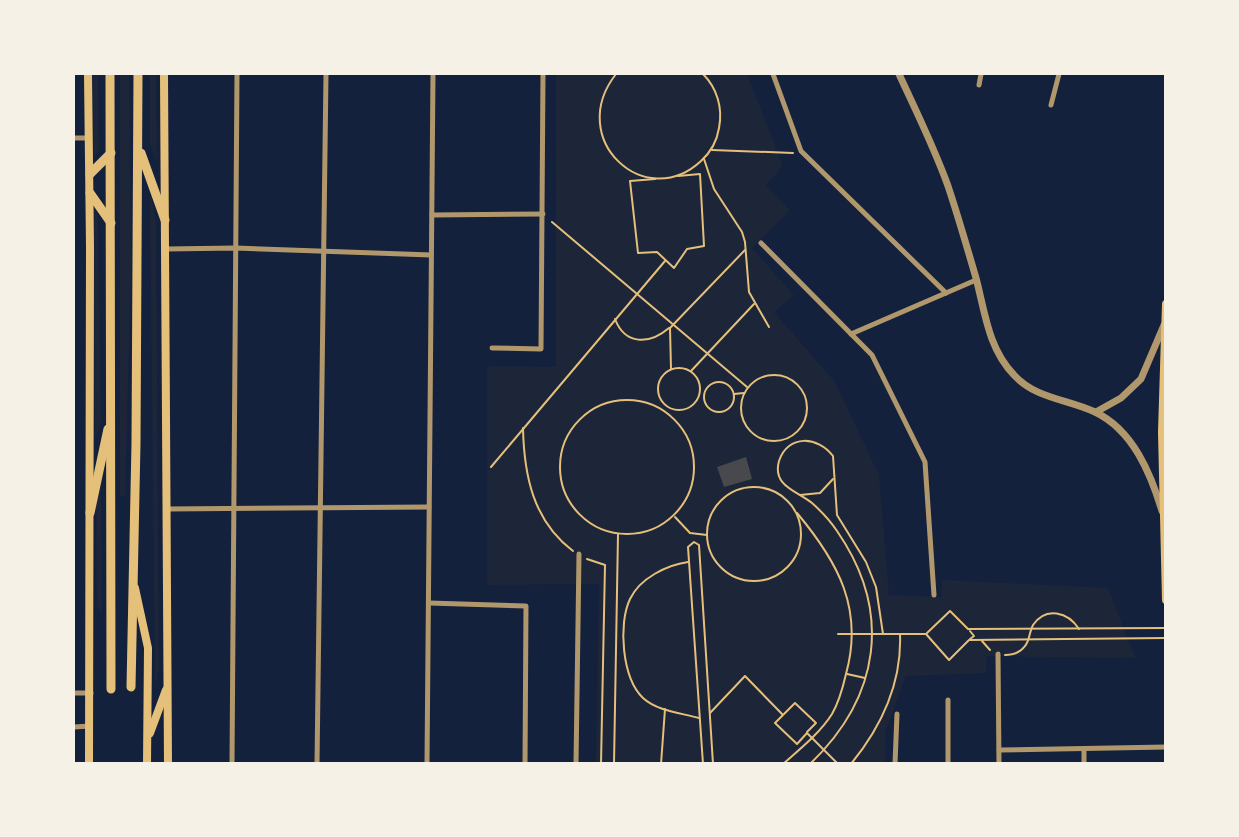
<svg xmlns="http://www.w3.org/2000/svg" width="1239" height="837" font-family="Georgia,serif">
<rect width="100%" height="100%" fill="#14213d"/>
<g fill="#1d2539">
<polygon points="93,74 98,74 99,150 94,156"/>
<polygon points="120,74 129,74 131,263 125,496 120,495"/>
<polygon points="150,74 156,74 157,163 150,143"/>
<polygon points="556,74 747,74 783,166 766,185 790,210 752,248 794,295 774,312 835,382 879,475 889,595 941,597 942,580 1108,588 1135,658 987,656 986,673 906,676 886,730 885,763 596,763 599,584 487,585 487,366 556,367"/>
<polygon points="150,193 156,221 159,670 155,686"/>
<polygon points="94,208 98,218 101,425 95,438"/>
<polygon points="101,493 102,615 97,606 96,503"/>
</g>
<polygon fill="#48494c" points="746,457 752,479 724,487 717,467"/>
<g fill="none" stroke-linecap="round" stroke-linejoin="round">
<g stroke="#e5c07b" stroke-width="2">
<path d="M616,74C565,139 645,213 701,161C711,152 717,141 719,128C723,108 717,88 703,74"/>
<polyline points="712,150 793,153"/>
<polyline points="704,159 714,189 742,232 745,242 749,292 769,327"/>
<polyline points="655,179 630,181 638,253 657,252 674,268 687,249 704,246 700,174 678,176"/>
<polyline points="552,222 747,387"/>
<path d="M615,319C625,345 649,345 669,328"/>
<circle cx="679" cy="389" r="21"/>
<polyline points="671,369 670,328 745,250"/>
<polyline points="691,371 754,304"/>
<circle cx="774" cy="408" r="33"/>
<circle cx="719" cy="397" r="15"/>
<polyline points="734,394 744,393"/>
<circle cx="627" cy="467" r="67"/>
<path d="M523,428C524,475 533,521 573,551"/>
<polyline points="491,467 665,261"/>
<circle cx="754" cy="534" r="47"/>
<polyline points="800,495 820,493 833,479"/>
<polyline points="675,517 690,533 707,535"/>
<polyline points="587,559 605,565 601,764"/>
<path d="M688,562C667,565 640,578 630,599C618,624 622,678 643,698C657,711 681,713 699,718"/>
<polyline points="970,631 974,636 970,639"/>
<polyline points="927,633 950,611 968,629 1166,628"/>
<polyline points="838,634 882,634"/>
<polyline points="982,641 990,650"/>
<path d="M1005,655C1013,655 1020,653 1025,646C1030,640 1029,632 1033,625C1046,606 1068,612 1079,629"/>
<polyline points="847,674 865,678"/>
<polyline points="710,713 745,676 783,715 775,723 797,744 807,733 838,764"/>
<polyline points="784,714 795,703 816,723 807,732"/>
<polyline points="614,764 618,534"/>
<polyline points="661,764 665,709"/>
<polyline points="703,764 688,547 694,542 699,545 713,764"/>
<path d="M783,764C800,749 820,733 832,714C839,702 843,687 846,674C864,609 838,562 797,513"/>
<path d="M810,764C880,697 893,612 837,531C831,522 821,511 812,503C797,491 772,486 779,461C788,434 818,436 833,456L837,515L866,562L876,587L883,634H900"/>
<path d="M851,764C881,727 902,682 900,634H926L949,660L969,640L1166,638"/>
</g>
<g stroke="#b1986c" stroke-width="5">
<polyline points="773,74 801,151 946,293"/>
<polyline points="979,85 981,74"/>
<polyline points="1051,105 1059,74"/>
<polyline points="74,138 88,138"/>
<polyline points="432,215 543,214"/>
<polyline points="761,243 872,355 925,462 934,595"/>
<polyline points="166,249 236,248 431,255"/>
<polyline points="851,334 976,280"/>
<polyline points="492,348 541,349 543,74"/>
<polyline points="168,509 429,507"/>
<polyline points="429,603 526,606 525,764"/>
<polyline points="998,654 999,764"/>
<polyline points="74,693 91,693"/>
<polyline points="948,700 948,764"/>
<polyline points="74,727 90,726"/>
<polyline points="999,750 1166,747"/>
<polyline points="232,764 237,74"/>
<polyline points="317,764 326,74"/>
<polyline points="427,764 433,74"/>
<polyline points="576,764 579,554"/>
<polyline points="895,764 897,714"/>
<polyline points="1084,764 1084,749"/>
</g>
<g stroke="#b1986c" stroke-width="7">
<path d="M899,74C916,111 934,147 948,186C958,216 967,247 976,278C985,312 988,348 1014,375C1036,399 1068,399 1095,412C1133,430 1151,474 1162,511"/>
<polyline points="1096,412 1121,398 1141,379 1164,325"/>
</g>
<g stroke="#e5c07b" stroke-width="8">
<polyline points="88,74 90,248 89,764"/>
<polyline points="164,74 168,764"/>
<polyline points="1166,304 1162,432 1166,600"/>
<polyline points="135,588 148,648 147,764"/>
<polyline points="150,733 166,690"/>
</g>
<g stroke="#e5c07b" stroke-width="9">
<polyline points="110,74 111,689"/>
<polyline points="141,153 165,220"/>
<polyline points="90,174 111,153"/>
<polyline points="90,193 111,223"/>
<polyline points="90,513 108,429"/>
<polyline points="131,687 136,443 138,74"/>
</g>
</g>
<rect width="1239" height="837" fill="none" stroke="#f6f1e7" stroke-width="150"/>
</svg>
